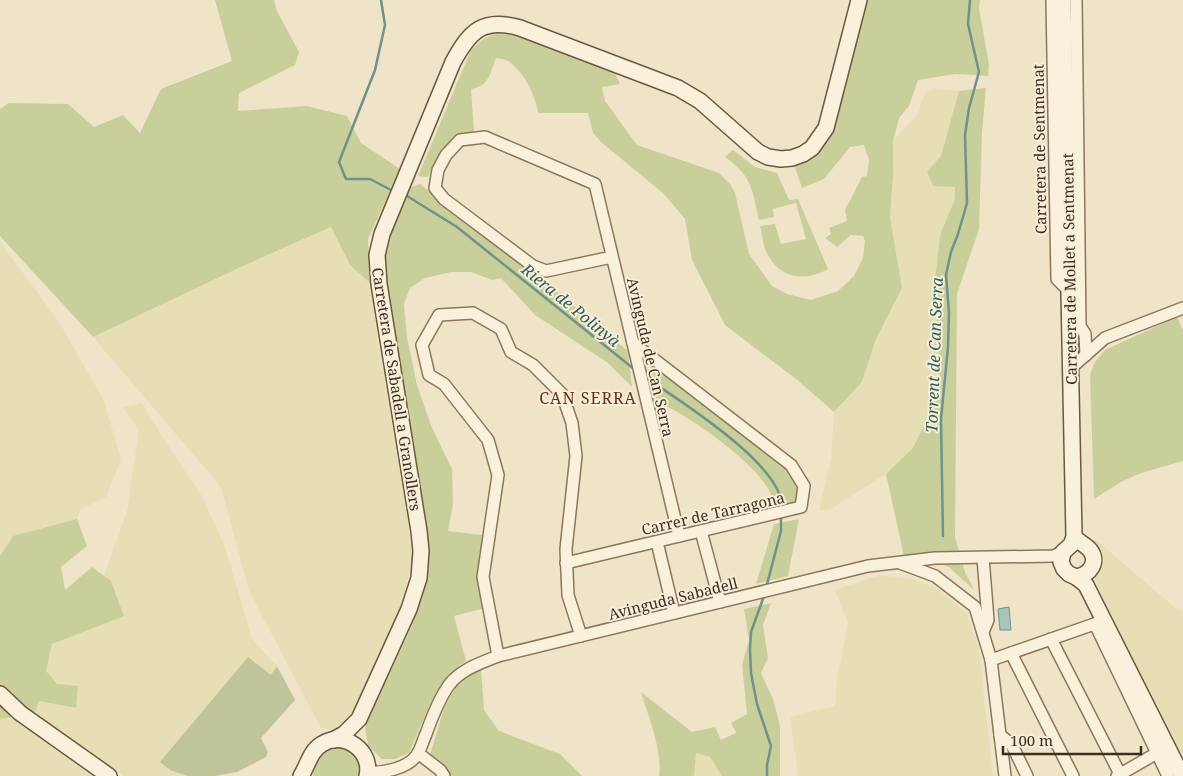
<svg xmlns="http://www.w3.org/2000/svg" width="1183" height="776" font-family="'Noto Serif',serif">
<rect width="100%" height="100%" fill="#f0e4c8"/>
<g fill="#e6deb5">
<polygon points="933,89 959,91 941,156 927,173 955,187 955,199 940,235 934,289 938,331 939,389 926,422 913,448 890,471 829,510 819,510 831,459 834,412 862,382 876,339 902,288 890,217 893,175 892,141 918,114 925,92"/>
<polygon points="332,227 350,265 371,284 377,337 409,521 412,563 400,609 350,717 331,730 321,728 249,591 221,487 93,337 245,265"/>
<polygon points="0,242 59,322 104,401 121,459 106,497 81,509 77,519 13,536 0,556"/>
<polygon points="142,403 160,433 203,498 225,547 252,639 277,666 271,675 248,657 188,776 196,776 124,776 35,713 39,701 75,708 46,671 52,644 124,615 111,581 104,576 127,511 139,430 123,407"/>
<polygon points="1095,539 1174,607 1183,611 1183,752 1176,750 1095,579 1091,547"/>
<polygon points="880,575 913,579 939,590 967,614 979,650 993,776 798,776 790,717 835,706 836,687 848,623 835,590"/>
<polygon points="9,717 93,776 0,776 0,719"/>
<polygon points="695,752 710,757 722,776 689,776"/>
</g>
<g fill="#c9cf9b">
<polygon points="215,0 274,0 277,11 299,52 295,65 239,93 238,111 307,106 347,116 361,143 400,169 368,239 371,284 350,265 331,227 245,265 93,337 0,236 0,109 9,103 68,104 94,127 123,115 140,133 161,89 232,61"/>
<path d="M866,0H980L979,8L989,65L988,76L955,74L918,80L909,106L899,118L893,141V175L890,217L902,288L876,339L862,382L834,412L796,379L725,325L692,260L685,219L664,194L601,142L593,133L588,113H538C536,95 523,71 508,61C505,59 500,59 496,58C490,74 489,86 471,89L474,131L452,140L439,156L428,177L418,176L471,50L482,40L495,33L520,36L614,71L620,84L602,87L605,101L637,145L719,173L730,184L735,193L749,254L772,286L787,294L811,300L838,291L854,276L863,258L865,241L863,236L851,235L837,247L825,238L831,234L829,228L847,221L845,210L862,177L867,176L869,160L864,145L850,147L824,179L802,188L795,167C816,154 824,149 835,126Z"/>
<polygon points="986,88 982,133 979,229 957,294 955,537 965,572 974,590 949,567 919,556 904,556 886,474 913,448 926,422 939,389 938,331 934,290 940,235 955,199 955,187 933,186 927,172 941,156 959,91"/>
<path d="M733,150L755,167L777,173L789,200L798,199L828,269C806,282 779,279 767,253C763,246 762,235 760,226L775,224L781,244L806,239L796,203L773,209L774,217L759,220C752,189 752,176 725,157Z"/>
<path d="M420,184L529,268L628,351L632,387L608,363L535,315L501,278L492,280L471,272H451L425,278L410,288L404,304L407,337L417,385L432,428L452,469L453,504L448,531L482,535L479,575L485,608L454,616L466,661C436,679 423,723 409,753L395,759H382L368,746L365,727L412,626L423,591L426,559L386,299L384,263L390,236L411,187Z"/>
<polygon points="1177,317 1183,330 1183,461 1141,473 1121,482 1094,499 1090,374 1095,362 1105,350"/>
<path d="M649,363L790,470L797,484L798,500L790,506L775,509C773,502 771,493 767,487C749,458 688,415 656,401Z"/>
<polygon points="77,519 87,546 61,567 65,590 92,567 111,581 124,616 52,644 46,671 57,684 78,686 76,708 39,701 35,713 0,719 0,556 13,536"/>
<polygon points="799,519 788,576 756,584 774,524"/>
<path d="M771,603L763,625L768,658L761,673L773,699L780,726V776H722L710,757L696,753L694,776H659C663,751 648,716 641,692L692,732L715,727L721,740L736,733L731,723L747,714L742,665L749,640L744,609Z"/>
<polygon points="481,667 484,710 499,731 560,754 582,776 448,776 429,758 444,708 456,687"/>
<path d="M328,747H347L361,761V776H313C310,762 318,756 328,747Z"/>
</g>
<polygon fill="#bfc49a" points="248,657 271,675 277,666 295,700 261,738 268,752 266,757 237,772 215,776 188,776 170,770 160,762"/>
<polygon fill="#a9c4bc" stroke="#6f938a" points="1009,607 1011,630 1000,630 998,609"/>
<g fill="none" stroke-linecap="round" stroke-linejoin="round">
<g stroke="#6f938a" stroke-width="2.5">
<polyline points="381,0 385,25 375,70 339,162 346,179 370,179 391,190"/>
<polyline points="407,196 457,227 634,369"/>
<path d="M645,377C678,400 784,465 782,508"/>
<polyline points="943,536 941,419 948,347 949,313 946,275 951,252 958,234 967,203 965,135 969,108 979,72 968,24 970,0"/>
<polyline points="766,588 781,531 781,516"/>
<polyline points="764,596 751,632 750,649 751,673 757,704 771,746 767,765 767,776"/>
</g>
<defs>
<g id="street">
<polyline points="1052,0 1057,279 1070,292"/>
<polyline points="1076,0 1080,326 1085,334 1086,355"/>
<polyline points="612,257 546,271 533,266 444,199 435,188 438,170 446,155 460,140 485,137 595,184 679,536"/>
<polyline points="1071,368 1105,338 1183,308"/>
<polyline points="701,531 720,602"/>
<polyline points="657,542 674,613"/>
<polyline points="566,563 801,507 804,486 791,465 633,343"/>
<polyline points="900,563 935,576 975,607 991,660 1005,776"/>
<polyline points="1095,624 1168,776"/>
<polyline points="983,632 988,620 983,558"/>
<polyline points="1051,639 1120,774"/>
<polyline points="1011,653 1073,776"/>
<polyline points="498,656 483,577 498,475 488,440 444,384 429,375 422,345 439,315 473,313 501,329 511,352 533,365 562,394 572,423 576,456 566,549 568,595 581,636"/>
<polyline points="991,660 1103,621"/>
<polyline points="1000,735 1012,745 1027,776"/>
<polyline points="418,753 440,770 444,776"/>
<path d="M368,772C383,773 407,769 417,755C421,749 423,740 426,734C432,717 439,699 449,685C461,669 481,663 498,656L868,566L935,558L1053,556L1063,552"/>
<polyline points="1117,776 1157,753"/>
</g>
<g id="secondary">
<polyline points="1063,0 1074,537 1071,545 1063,552 1061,562 1064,569 1069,574 1076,577 1086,585 1182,776"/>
<path d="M1074,537C1080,543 1086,545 1090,550C1099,562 1090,575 1076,577"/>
<polyline points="0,694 20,713 109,776"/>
<path d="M333,740L344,734L359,719L409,609L419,578L421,551L419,531L379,284L377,255L382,234L453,62C470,31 483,17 520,28L678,88L700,101L758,152L768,157L781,159L792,158L803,154L812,148L826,128L859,0"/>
<path d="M301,776C308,765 310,751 322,744C344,730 373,751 367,776"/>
</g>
</defs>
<use href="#street" stroke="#8d765c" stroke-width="14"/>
<use href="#secondary" stroke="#6f573f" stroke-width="18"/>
<use href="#street" stroke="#faf1dc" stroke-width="11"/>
<use href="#secondary" stroke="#faf1dc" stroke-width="15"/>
</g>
<g text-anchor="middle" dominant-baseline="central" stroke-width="4" stroke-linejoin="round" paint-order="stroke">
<g font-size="15" fill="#3d2e20" stroke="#f7eed8">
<text transform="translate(1039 149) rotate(-91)">Carretera de Sentmenat</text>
<text transform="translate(1069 269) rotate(-91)">Carretera de Mollet a Sentmenat</text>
<text transform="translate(651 357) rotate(77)">Avinguda de Can Serra</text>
<text transform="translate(397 389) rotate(81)">Carretera de Sabadell a Granollers</text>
<text transform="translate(713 513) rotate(-13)">Carrer de Tarragona</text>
<text transform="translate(673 598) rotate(-14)">Avinguda Sabadell</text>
</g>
<g font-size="16" font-style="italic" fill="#2f5d5a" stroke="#f7eed8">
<text transform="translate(571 305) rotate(39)">Riera de Polinyà</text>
<text transform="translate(934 355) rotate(-88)">Torrent de Can Serra</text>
</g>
<g font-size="16" letter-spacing="1" fill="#6b2e1e" stroke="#f7eed8">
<text x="588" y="398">CAN SERRA</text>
</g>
</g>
<path d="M1003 746v8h138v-8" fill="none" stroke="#3d2e20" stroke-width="2.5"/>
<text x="1010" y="746" font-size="15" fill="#3d2e20" stroke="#f7eed8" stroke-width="4" paint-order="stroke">100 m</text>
</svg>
